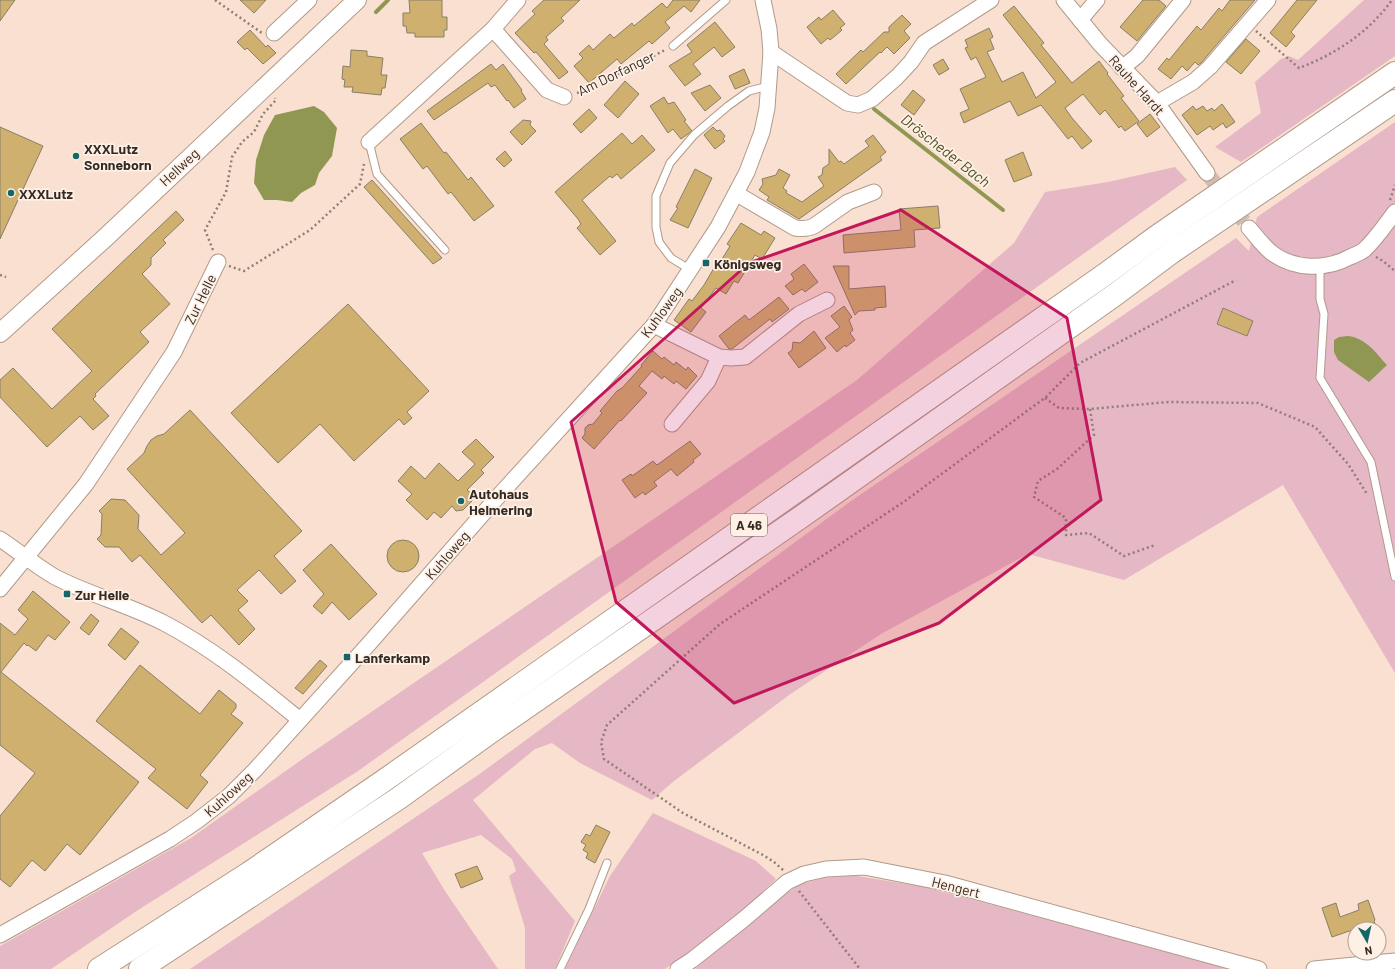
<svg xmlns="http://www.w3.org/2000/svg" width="1395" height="969" font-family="Barlow,sans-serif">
<rect width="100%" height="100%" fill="#f9e0d0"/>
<g fill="#e6b7c4">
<polygon points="1364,0 1395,0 1395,56 1241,162 1215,147 1261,113 1255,82 1281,59 1289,56 1298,60"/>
<polygon points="1395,122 1395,673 1283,485 1124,580 1028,554 881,634 789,695 674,781 652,800 580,763 552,743 535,749 473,800 575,921 555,969 525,969 525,928 509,876 516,871 512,859 481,835 422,853 445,891 498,969 190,969 481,773 851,501 1236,238 1249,251 1257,217"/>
<polygon points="1175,167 1187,180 358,771 138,910 51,969 0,969 0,946 191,838 304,758 857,380 1014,243 1045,192 1108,182"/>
<polygon points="653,813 756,861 776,879 738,915 692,950 665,969 565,969 610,876"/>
<polygon points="851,875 925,887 1094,932 1240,969 695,969 774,902 800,884 824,878"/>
</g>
<g fill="#909753">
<polygon points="314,106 324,112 337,128 332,156 319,173 315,185 301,193 292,202 277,200 264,200 254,183 256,160 264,135 275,115"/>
<path d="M1348,336C1366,338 1376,353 1387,365L1369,382L1338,360L1334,352V340L1339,337Z"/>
</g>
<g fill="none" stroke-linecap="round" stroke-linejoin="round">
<g stroke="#909753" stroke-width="4">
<polyline points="376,12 388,0"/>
<polyline points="874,109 1003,210"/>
</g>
</g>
<g fill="#cfb06f" stroke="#897e68">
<polygon points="0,0 15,0 0,21"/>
<polygon points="240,0 266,0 254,13"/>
<polygon points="409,0 442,0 442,17 447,17 447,30 444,30 444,37 415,37 415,33 407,33 406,26 403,26 403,13 410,13"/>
<polygon points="544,0 580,0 561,18 564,21 546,37 548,40 544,44 568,72 559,79 536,52 534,53 515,33 535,14 532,11"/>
<polygon points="673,0 700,0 691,12 684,6 665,22 670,28 652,44 649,41 621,64 617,59 589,83 574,66 583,58 579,54 589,45 593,50 610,34 614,38 632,23 634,26 662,3 667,8"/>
<polygon points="1143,0 1159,0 1166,6 1137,41 1120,27"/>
<polygon points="1230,0 1255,0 1201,63 1198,65 1195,62 1187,71 1182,66 1171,79 1158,69 1167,58 1169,60 1197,26 1201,30 1219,8 1222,11"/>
<polygon points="1297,0 1317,0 1291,32 1295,36 1286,47 1270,33"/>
<polygon points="1014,6 1044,43 1041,45 1072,83 1099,61 1108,73 1107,74 1124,96 1121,98 1139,121 1125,131 1121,126 1119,128 1105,110 1100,115 1083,94 1065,108 1072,118 1092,141 1082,149 1072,136 1068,139 1041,105 1018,116 1010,101 964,123 960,113 969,109 960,89 986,77 976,57 971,60 965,48 968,47 965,40 989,28 993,37 990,39 994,49 987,52 1002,82 1023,72 1036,98 1056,82 1003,15"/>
<polygon points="833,10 845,24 840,28 842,30 830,40 828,38 821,44 807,27 819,17 821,20"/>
<polygon points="902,15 911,24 904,31 910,38 894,54 887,47 881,53 880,52 846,84 836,74 861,50 863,52 884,32 889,32 889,27"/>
<polygon points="715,22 735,47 722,57 714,47 693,64 701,74 685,86 669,66 692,52 687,45"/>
<polygon points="250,30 266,47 268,45 276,53 263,64 247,48 245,50 237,42"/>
<polygon points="1246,39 1260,51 1241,74 1226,62"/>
<polygon points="351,50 367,51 367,56 383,58 381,75 387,75 385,88 382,88 381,95 352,92 353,87 344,87 345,80 342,79 343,66 350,67"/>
<polygon points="943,59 949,69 939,75 933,65"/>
<polygon points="491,64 496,70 503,64 522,90 521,91 526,99 514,108 508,100 507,101 495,85 491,87 488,83 434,120 427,111"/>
<polygon points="744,69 750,83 735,89 729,76"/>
<polygon points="625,81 639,94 618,118 604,105"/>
<polygon points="710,85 721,98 705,111 691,93"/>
<polygon points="913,90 925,100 914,115 901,105"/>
<polygon points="664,97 668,104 674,102 686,120 684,121 692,131 681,139 673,129 668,133 650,106"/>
<polygon points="1222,104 1235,122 1226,128 1223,123 1213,130 1210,126 1197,135 1182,115 1193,106 1196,110 1203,106 1207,111 1212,108 1214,111"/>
<polygon points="589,109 597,118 581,133 573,124"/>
<polygon points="1150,114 1160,127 1147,137 1137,124"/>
<polygon points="523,120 531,121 530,125 536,131 522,145 510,132"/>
<polygon points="421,123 444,153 446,152 468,180 471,177 494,206 474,221 451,192 448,194 427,166 423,169 400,139"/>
<polygon points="0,127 43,146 0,239"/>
<polygon points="713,127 717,131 720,130 725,136 723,139 725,141 715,149 704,135"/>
<polygon points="622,133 632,144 642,135 655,150 621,179 617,174 612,178 610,176 582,200 616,241 600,255 577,228 581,224 578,219 555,192"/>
<polygon points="873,135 886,152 880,157 882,160 799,219 767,200 769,197 759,190 763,184 762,179 776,175 779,169 790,175 783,188 787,191 786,193 802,202 824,186 818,177 822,175 823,168 829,164 829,149 839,162 841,161 844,164 869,146 865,141"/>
<polygon points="505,151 512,160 504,167 496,159"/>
<polygon points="1023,152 1032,175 1014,182 1005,160"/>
<polygon points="695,169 712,178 688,228 670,220 678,208 676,207"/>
<polygon points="372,180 442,258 433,264 364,187"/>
<polygon points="938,206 940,228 914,230 915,247 844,253 843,235 901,230 899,209"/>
<polygon points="176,211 184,220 163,240 166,243 151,258 151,265 142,274 170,304 140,332 149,342 95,394 96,396 93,399 109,416 93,430 80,416 47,447 0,397 0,380 13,368 52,409 92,371 52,329"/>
<polygon points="741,223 761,235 764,231 775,238 762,259 755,255 738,283 734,281 726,294 716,288 701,308 706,312 691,332 674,320 689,299 692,301 704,285 714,268 716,269 730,246 727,244"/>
<polygon points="804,264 818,282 805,292 802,289 793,295 785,286 794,279 791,274"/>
<polygon points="833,266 849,266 849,289 885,286 886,307 875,308 875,310 859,311 855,315"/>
<polygon points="779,297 789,309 772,322 770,319 732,349 729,349 719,336 745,315 749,320"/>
<polygon points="348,304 429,391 407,412 412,418 404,425 399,419 354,461 320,424 278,463 231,413"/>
<polygon points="844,306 852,317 849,320 853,330 850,333 855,340 846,347 845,345 837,352 825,338 840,327 831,316"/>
<polygon points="1223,308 1253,321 1247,336 1217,324"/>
<polygon points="814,331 826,348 799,368 788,353 792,350 793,342 800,343"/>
<polygon points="653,351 662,359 664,357 674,365 676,362 686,370 688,367 697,376 686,389 676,381 674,384 664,376 662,379 652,371 639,386 647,393 621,421 620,420 594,449 582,438 585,434 585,428 588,425 593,424 602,413 600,411 617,391 622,388 642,366 641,365"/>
<polygon points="190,410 302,531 274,556 296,581 281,594 259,570 237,590 248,601 238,610 255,629 239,645 211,615 202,623 140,555 132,562 119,547 105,547 97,539 101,535 102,514 99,511 111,499 125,500 139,515 138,529 161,555 185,533 127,469 144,453 147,446 151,440 157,436 164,434"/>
<polygon points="476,439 494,457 481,470 484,473 467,490 472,494 472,501 463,510 456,511 452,506 441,518 434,512 427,520 406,500 412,494 398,481 411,466 425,479 439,463 458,481 475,464 462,452"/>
<polygon points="690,441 701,454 693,460 694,462 677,476 671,469 654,482 657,486 645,495 643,492 635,498 622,480 631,474 632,476 653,461 657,465"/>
<circle cx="403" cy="556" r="16"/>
<polygon points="331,544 377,594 349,620 332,602 322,614 313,606 324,594 303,570"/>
<polygon points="33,591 70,622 55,640 48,635 36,651 28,645 27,646 24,643 1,672 139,782 80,855 67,844 45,871 32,860 10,887 0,879 0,816 35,773 0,745 0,623 15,635 28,619 18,610"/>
<polygon points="91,614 99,621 89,635 80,628"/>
<polygon points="121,628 139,642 125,660 108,645"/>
<polygon points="320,660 327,666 303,694 295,688"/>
<polygon points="140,665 200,714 219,690 236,704 236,708 231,714 243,723 200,775 208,782 187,809 148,778 156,769 96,721"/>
<polygon points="596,825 610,832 595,863 586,858 588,853 583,850 586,845 581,842 586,834 590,836"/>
<polygon points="477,866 483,879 461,888 455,874"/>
<polygon points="1368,900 1375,920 1374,921 1377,929 1355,929 1332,937 1322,908 1336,903 1340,917 1359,910 1358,904"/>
</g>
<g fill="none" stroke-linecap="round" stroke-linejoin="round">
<polyline stroke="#d2bcae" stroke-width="15" stroke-dasharray="15 8" stroke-linecap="butt" points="1207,173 1249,228"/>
<defs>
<g id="service">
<polyline points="673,46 726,0"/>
<polyline points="369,142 377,174 445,250"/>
<polyline points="1320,267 1320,299 1324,314 1320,378 1371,462 1395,577"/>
<polyline points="691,270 671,258 659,242 656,227 656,196 670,163 694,135 728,106 749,91 768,86"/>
<polyline points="560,969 589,909 607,863"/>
</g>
<g id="minor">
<polyline points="1064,0 1100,44 1157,103 1207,173"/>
<polyline points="1080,20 1097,0"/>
<polyline points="493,29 547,90 564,97"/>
<polyline points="274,33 309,0"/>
<polyline points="771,52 847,103 858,105 872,99 897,77 911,62 924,43 991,0"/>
<polyline points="1122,68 1137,56 1183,0"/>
<polyline points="1157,103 1193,82 1210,67 1268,0"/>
<polyline points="369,142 493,29 518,0"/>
<path d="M737,194L795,228C802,229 808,229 814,226L848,202L874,192"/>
<path d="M1249,228C1256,236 1263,246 1272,253C1295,270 1326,270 1350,257C1355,255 1360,253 1364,250C1376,239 1385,225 1395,212"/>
<polyline points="654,325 719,357 731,358 745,357 799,314 827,300"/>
<polyline points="672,424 708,381 719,357"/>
<path d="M0,539C18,551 36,566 55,577C90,595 129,605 164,623C214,649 257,685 300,720"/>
<polyline points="0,589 86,484 174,352 218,262"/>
<polyline points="0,935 170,839 197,821 229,796 255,770 367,646 495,500 654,325 718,227 747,172 762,132 767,108 771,52 769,29 763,0"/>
<polyline points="678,969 692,960 744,919 787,882 804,874 826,869 864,867 945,883 1259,969"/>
<polyline points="1314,969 1395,961"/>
</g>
<polyline id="tertiary" points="0,333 105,238 357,0"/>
<g id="motorway">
<polyline points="99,969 249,873 382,782 1107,273 1156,237 1395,73"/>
<polyline points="140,969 399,798 489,733 801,517 1116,294 1172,252 1395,101"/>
</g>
</defs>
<use href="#service" stroke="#b19a8a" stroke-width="9"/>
<use href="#minor" stroke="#b19a8a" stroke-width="17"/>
<use href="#tertiary" stroke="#b19a8a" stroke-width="20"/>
<use href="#motorway" stroke="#b19a8a" stroke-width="24"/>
<g stroke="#8f7e74" stroke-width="2.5" stroke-dasharray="2 3" stroke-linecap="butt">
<polyline points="215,0 262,33"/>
<path d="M1256,31L1299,68C1336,54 1369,32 1392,0"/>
<polyline points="577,93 587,90 665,50"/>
<polyline points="1390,200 1395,185"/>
<polyline points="213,250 205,230 226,192 232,157 242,142 254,132 263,114 276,100 275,98"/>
<polyline points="1376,257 1383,261 1395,271"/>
<polyline points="229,266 244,271 310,230 360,184 364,164"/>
<polyline points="0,275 6,277"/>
<polyline points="1045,398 1059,408 1090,409 1168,402 1258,403 1315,427 1348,464 1367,494"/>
<polyline points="1090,409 1094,435 1057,469 1038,481 1034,497 1066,518 1066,535 1089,533 1124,556 1155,545"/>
<polyline points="783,870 774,862 763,855 683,813 604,759 601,742 607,725 720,624 905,501 1046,397 1080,363 1236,280"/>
<polyline points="799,891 860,969"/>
</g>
<use href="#service" stroke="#fff" stroke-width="7"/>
<use href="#minor" stroke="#fff" stroke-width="15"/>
<use href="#tertiary" stroke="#fff" stroke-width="18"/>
<use href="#motorway" stroke="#fff" stroke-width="22"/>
</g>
<path fill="#c2185b" fill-opacity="0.2" stroke="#c2185b" stroke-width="3" stroke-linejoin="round" d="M901,210L1067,318L1101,500L939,623L734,703L616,602L571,422L749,263Z"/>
<g fill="#166568" stroke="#fff0e6" stroke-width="1.5">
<circle cx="76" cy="156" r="4"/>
<circle cx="11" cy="193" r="4"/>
<rect x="702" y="259" width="8" height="8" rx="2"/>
<circle cx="461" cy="501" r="4"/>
<rect x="63" y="590" width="8" height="8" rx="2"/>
<rect x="343" y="653" width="8" height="8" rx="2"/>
</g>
<g text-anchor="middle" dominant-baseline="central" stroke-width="3.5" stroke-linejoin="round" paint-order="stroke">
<rect fill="#fff0e6" stroke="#71655e" stroke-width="1" x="731" y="514" width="36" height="22" rx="3"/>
<g font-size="13" font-weight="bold" fill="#342a24">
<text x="749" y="525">A 46</text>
</g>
<g font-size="14" fill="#342a24" stroke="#fff0e6">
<text transform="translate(616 73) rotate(-26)">Am Dorfanger</text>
<text transform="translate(1137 85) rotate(48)">Rauhe Hardt</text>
<text transform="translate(179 167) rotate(-43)">Hellweg</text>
<text transform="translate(200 299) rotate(-64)">Zur Helle</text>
<text transform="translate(661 312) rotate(-54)">Kuhloweg</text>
<text transform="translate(447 555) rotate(-49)">Kuhloweg</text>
<text transform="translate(228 794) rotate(-42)">Kuhloweg</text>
<text transform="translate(956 887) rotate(14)">Hengert</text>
</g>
<g font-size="14" font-weight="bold" fill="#342a24" stroke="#fff0e6" text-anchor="start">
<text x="84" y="148">XXXLutz<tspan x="84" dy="16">Sonneborn</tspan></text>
<text x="19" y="193">XXXLutz</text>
<text x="714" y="263">Königsweg</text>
<text x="469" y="493">Autohaus<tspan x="469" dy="16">Helmering</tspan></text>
<text x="75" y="594">Zur Helle</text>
<text x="355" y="657">Lanferkamp</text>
</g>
<g font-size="15" font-style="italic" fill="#4b4f1c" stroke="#fff0e6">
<text transform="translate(946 150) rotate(38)">Dröscheder Bach</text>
</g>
</g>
<g transform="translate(1367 941) rotate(171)"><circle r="19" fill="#fff0e6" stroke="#aea198"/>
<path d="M0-3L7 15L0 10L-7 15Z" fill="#166568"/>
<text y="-6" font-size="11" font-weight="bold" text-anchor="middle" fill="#342a24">N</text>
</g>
</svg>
